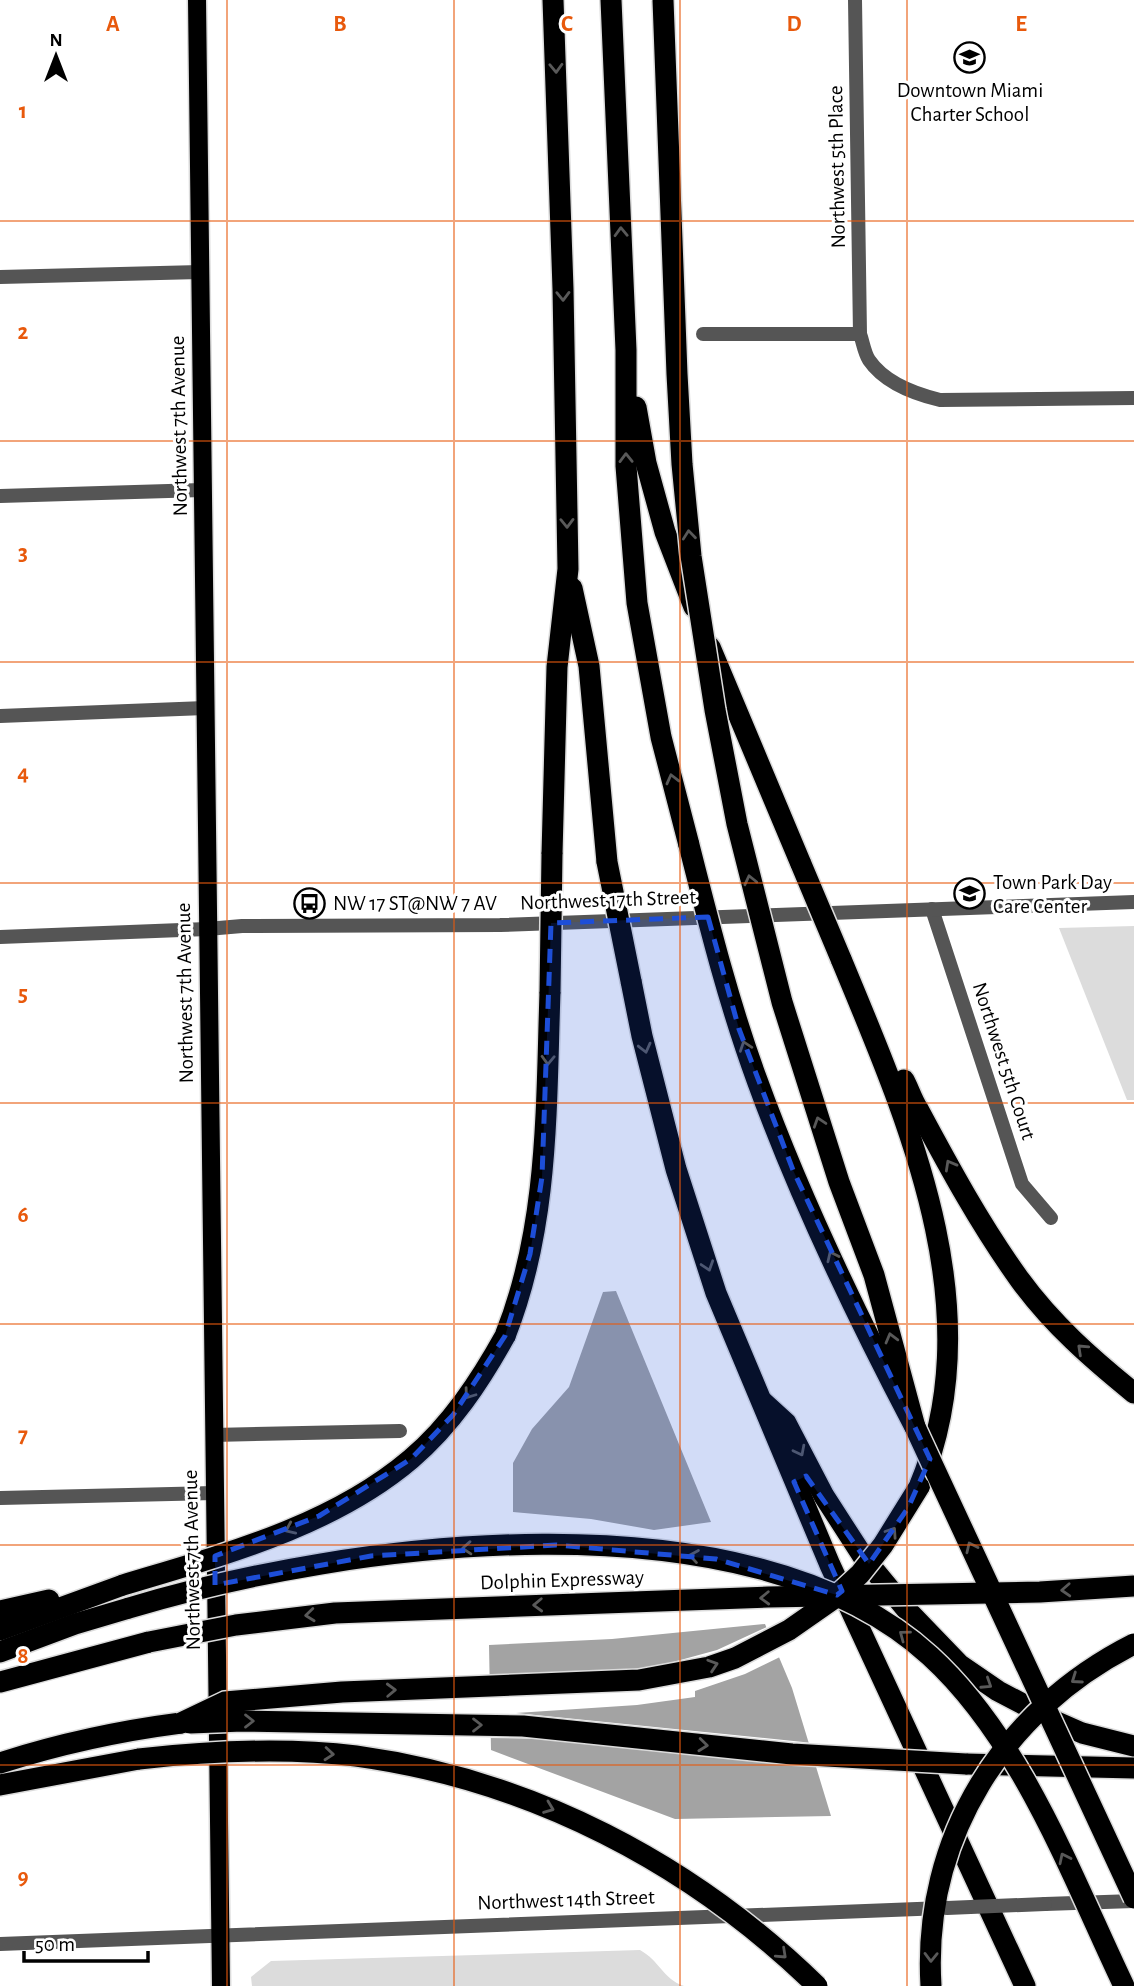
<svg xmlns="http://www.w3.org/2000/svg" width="1134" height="1986" font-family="'Alegreya Sans',sans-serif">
<rect width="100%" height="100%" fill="#fff"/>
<g fill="#dcdcdc">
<polygon points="1134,926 1134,1100 1127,1100 1059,928"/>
<path d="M640,1950C660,1961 663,1979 684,1986H252L251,1977L271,1961Z"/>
</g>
<g fill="#a3a3a3">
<polygon points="616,1291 711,1522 654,1530 591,1519 513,1512 513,1463 532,1429 569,1387 603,1292"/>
<polygon points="765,1624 792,1688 831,1816 675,1819 491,1750 489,1645 612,1639"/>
</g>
<polygon fill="#fff" points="769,1626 782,1656 745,1674 695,1691 695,1697 637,1705 516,1713 813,1743 820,1766 550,1739 487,1738 486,1675 622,1670 655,1667 717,1650"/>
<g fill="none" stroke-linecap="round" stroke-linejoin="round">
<defs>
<polyline id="primary" points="197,0 221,1986"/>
<g id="motorway">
<polyline points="611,0 626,350 626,466 637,603 661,737 689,845"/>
<polyline points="636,407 646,463 665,532 694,607"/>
<polyline points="572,588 589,666 607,862"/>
<polyline points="710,647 801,864"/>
<polyline points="552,854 557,667 568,569 563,289 553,0"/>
<path d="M841,959C909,1123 993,1311 919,1487"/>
<polyline points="631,981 642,1036 676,1169 716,1293 830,1565 1025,1986"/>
<path d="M904,1080C909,1089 912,1100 918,1109C949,1167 981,1226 1020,1280C1052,1324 1092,1359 1134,1393"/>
<path d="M505,1336C549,1226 546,1108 550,992"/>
<polyline points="763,1402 786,1423 824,1496 864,1558 907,1610 960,1665 998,1691 1057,1722 1082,1733 1134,1746"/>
<polyline points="0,1611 49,1600"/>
<polyline points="0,1630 123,1585"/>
<polyline points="0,1652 75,1624 129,1608"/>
<polyline points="0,1682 149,1642"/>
<path d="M0,1763C59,1744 119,1731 181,1723"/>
<polyline points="966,1764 1134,1768"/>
<polyline points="0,1785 139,1759"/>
</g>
</defs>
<use href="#primary" stroke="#dbdbdb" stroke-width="21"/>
<use href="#motorway" stroke="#dbdbdb" stroke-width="24"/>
<g stroke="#555" stroke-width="14">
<path d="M855,0L860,334C863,342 864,352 869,360C884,382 915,394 940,400L1134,398"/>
<polyline points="0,277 200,272"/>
<polyline points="703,334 860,334"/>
<polyline points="0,496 202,490"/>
<polyline points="0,716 205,708"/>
<polyline points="932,909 1022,1184 1051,1218"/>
<polyline points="0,937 207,929"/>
<polyline points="213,1435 400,1431"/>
<polyline points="0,1498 214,1493"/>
</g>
<g stroke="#555" stroke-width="14">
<polyline points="207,929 242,926 500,925 1134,902"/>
<polyline points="1045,1904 1134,1901"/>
<polyline points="0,1944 943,1908"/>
</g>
<use href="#primary" stroke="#000" stroke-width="18"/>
<use href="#motorway" stroke="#000" stroke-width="21"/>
<defs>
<g id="motorway-bridge">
<polyline points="663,0 677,374 682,464 691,556 715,710 737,824 782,1002 839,1182 874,1275 915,1427"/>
<path d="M689,845C709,924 729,1004 757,1080C800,1199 856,1315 915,1427L1134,1898"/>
<polyline points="607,862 631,981"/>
<polyline points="801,864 841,959"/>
<polyline points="550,992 552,854"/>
<path d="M123,1585C222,1555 331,1527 411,1459C451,1425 480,1381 505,1336"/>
<path d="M129,1608C347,1542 747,1488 930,1656C1022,1740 1071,1875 1124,1986"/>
<polyline points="149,1642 236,1625 335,1613 768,1597 1040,1592 1134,1586"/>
<polyline points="181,1723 225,1702 342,1692 639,1680 709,1667 735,1658 789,1630 832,1600 860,1574 883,1545 919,1487"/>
<polyline points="190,1723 243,1721 523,1726 792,1754 966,1764"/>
<path d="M139,1759C210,1751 284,1747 356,1756C531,1780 691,1863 817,1986"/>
<path d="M931,1986C922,1838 1003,1710 1134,1644"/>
</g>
</defs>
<use href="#motorway-bridge" stroke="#dbdbdb" stroke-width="24" stroke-linecap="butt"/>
<polyline stroke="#555" stroke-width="14" points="947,1908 1045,1904"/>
<use href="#motorway-bridge" stroke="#000" stroke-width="21"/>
</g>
<defs><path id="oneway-chevron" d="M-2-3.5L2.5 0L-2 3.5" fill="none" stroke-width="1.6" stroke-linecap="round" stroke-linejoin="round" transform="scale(1.75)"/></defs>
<g stroke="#595959">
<use href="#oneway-chevron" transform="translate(556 68) rotate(88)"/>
<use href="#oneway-chevron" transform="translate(621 232) rotate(-92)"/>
<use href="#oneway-chevron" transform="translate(563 296) rotate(89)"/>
<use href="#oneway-chevron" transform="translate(626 458) rotate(-91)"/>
<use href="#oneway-chevron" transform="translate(567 523) rotate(89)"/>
<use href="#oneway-chevron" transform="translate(689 535) rotate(-96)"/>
<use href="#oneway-chevron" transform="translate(672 779) rotate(-104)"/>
<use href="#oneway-chevron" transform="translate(750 880) rotate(-103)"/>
<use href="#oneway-chevron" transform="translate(745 1046) rotate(-109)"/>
<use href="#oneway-chevron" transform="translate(645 1048) rotate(76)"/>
<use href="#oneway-chevron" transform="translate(548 1060) rotate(92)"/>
<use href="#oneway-chevron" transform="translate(819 1122) rotate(-108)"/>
<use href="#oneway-chevron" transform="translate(950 1165) rotate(-119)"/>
<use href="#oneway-chevron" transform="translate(832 1256) rotate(-115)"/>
<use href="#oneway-chevron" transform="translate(708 1266) rotate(72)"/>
<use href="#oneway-chevron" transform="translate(891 1338) rotate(-105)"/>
<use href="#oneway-chevron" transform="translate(1082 1349) rotate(-137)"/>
<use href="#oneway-chevron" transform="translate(469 1394) rotate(126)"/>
<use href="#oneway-chevron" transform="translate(800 1451) rotate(63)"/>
<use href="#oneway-chevron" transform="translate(290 1529) rotate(156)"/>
<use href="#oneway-chevron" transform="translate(892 1532) rotate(-56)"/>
<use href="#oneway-chevron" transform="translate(971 1547) rotate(-115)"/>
<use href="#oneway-chevron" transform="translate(467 1548) rotate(176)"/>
<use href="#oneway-chevron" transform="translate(694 1556) rotate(-171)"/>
<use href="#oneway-chevron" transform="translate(1066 1590) rotate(177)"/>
<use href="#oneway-chevron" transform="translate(765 1598) rotate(178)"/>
<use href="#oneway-chevron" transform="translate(538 1605) rotate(178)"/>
<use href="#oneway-chevron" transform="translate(310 1615) rotate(174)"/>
<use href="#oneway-chevron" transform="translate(904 1635) rotate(-143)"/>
<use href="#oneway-chevron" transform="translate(713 1665) rotate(-18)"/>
<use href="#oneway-chevron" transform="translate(1076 1679) rotate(145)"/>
<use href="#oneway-chevron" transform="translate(987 1684) rotate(33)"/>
<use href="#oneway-chevron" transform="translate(391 1690) rotate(-2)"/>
<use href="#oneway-chevron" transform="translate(249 1721)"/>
<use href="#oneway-chevron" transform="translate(477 1725)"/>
<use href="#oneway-chevron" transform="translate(703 1745) rotate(6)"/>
<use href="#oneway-chevron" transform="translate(329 1754) rotate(5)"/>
<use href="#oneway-chevron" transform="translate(549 1808) rotate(21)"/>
<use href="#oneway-chevron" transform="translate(1064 1858) rotate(-116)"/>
<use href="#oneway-chevron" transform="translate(782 1954) rotate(43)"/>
<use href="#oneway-chevron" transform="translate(931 1957) rotate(91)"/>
</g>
<path fill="#1d4ed8" fill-opacity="0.2" stroke="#1d4ed8" stroke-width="5" stroke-dasharray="14 9" stroke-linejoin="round" d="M708,917L739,1029L793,1170L930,1459L908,1508L869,1564L806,1476L794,1482L842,1591L837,1595L716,1559L556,1545L371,1556L215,1585V1556L319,1516L411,1459L453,1415L505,1336L530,1254L542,1177L551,923Z"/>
<path fill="none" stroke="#e8590c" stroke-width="2" stroke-opacity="0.55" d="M227,0V1986M454,0V1986M680,0V1986M907,0V1986M0,221H1134M0,441H1134M0,662H1134M0,883H1134M0,1103H1134M0,1324H1134M0,1545H1134M0,1765H1134"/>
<defs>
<symbol id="school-ring" viewBox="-11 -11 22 22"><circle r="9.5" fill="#fff" stroke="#000" stroke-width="1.5"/><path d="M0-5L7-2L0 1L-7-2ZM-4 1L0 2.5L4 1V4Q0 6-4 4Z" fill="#000"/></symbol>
<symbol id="bus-ring" viewBox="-11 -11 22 22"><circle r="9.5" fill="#fff" stroke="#000" stroke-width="1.5"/><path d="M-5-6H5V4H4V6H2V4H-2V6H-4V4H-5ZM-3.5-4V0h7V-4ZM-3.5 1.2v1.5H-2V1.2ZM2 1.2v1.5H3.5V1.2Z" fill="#000"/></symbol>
</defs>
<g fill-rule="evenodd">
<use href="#school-ring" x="952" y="40" width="35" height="35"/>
<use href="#school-ring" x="952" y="876" width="35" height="35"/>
<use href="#bus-ring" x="292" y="886" width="35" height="35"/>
</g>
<g text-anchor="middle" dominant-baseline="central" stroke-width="6" stroke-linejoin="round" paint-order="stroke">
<g font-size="21" fill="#000" stroke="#fff" text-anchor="start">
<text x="970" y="90" text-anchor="middle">Downtown Miami<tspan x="970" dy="24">Charter School</tspan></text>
<text x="993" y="882">Town Park Day<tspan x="993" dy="24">Care Center</tspan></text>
<text x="333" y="903">NW 17 ST@NW 7 AV</text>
</g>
<g font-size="21" fill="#000" stroke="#fff">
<text transform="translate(837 167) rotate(-91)">Northwest 5th Place</text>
<text transform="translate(179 426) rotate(-91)">Northwest 7th Avenue</text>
<text transform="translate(608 900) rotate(-2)">Northwest 17th Street</text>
<text transform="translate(185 993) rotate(-91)">Northwest 7th Avenue</text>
<text transform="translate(1004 1061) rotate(72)">Northwest 5th Court</text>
<text transform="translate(192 1560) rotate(-91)">Northwest 7th Avenue</text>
<text transform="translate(562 1580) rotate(-2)">Dolphin Expressway</text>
<text transform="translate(566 1900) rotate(-2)">Northwest 14th Street</text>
</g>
</g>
<g font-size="23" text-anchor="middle" font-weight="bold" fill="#e8590c" stroke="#fff" stroke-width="6" stroke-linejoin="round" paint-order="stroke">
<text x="113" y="31">A</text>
<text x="340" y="31">B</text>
<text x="567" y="31">C</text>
<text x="794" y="31">D</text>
<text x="1021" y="31">E</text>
<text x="23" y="118">1</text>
<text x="23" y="339">2</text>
<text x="23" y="560">3</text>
<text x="23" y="780">4</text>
<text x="23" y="1001">5</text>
<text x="23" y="1222">6</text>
<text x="23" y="1442">7</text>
<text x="23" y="1663">8</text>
<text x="23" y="1884">9</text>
</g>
<g transform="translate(56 56)" stroke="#ffffff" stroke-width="5" paint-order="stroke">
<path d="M0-5L12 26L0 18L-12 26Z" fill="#000000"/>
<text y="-10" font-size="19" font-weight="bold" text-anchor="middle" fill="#000000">N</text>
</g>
<path d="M24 1951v10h124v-10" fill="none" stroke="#000000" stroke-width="3.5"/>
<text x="35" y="1951" font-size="21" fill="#000000" stroke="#ffffff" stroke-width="5" paint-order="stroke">50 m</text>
</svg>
